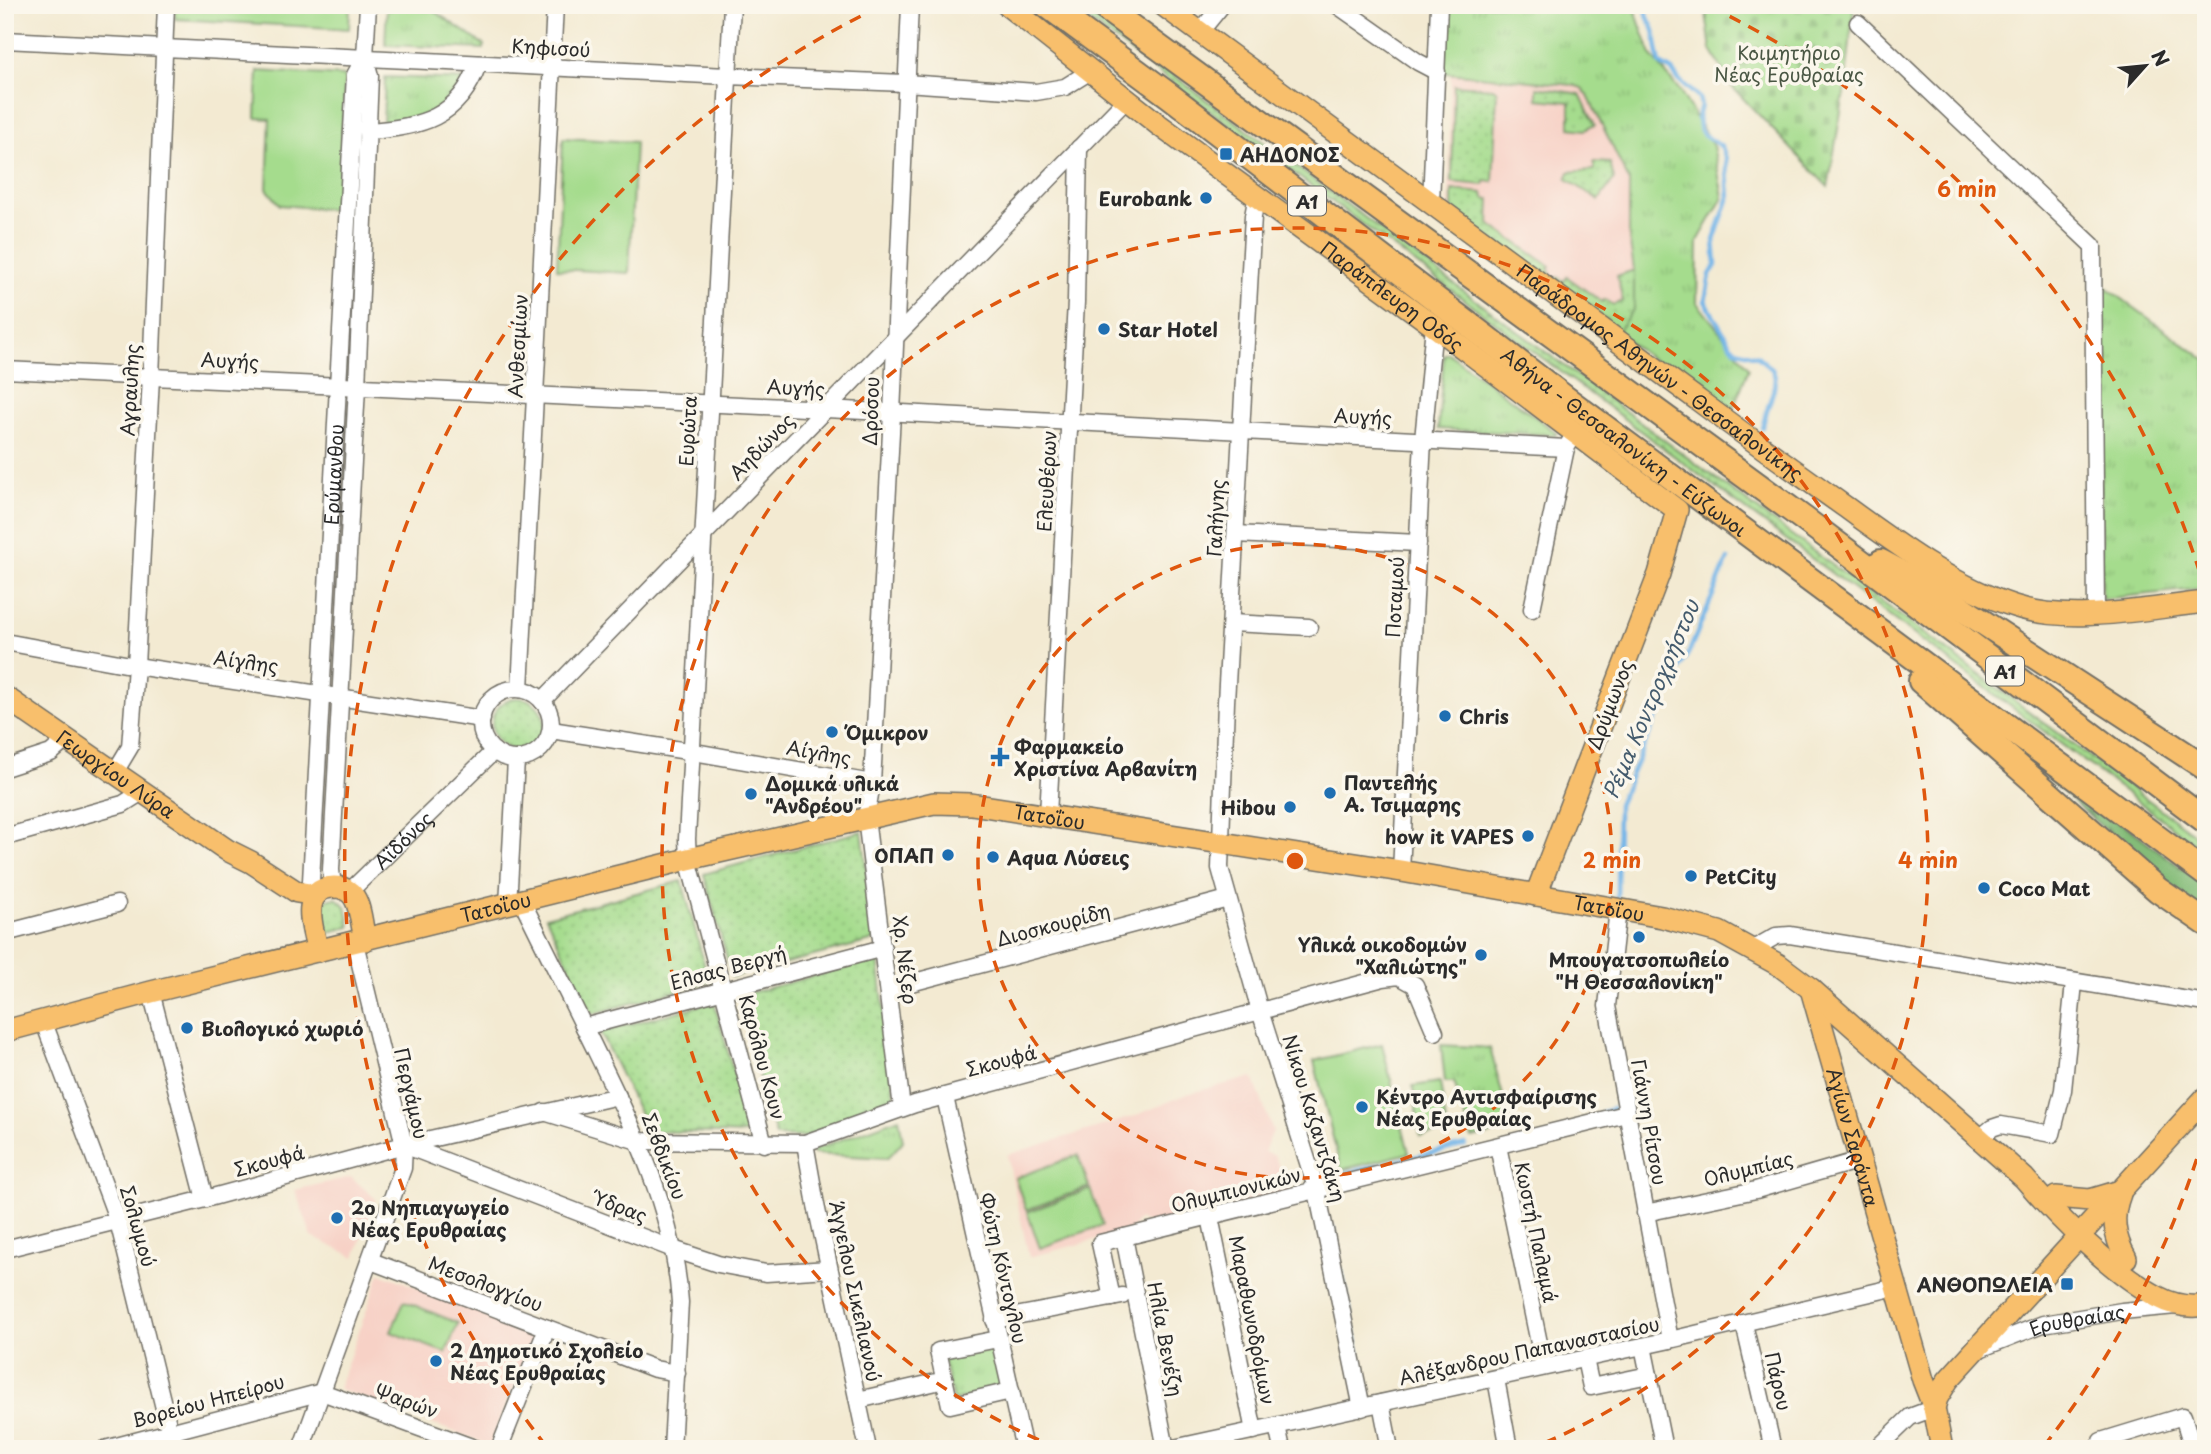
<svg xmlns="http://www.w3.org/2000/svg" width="2211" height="1454" font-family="'Playpen Sans',sans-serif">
<defs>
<pattern id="grass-dots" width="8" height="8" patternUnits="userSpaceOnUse" patternTransform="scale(1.75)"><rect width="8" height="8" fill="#a5dc8d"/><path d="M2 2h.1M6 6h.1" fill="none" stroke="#8ebd7a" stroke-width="1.8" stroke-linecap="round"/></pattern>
<pattern id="forest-firs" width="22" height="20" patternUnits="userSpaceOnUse" patternTransform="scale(1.75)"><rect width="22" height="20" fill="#84bc78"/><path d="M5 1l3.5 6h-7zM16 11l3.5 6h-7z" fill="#6c9963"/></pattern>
<pattern id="cemetery-stones" width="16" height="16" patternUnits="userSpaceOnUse" patternTransform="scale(1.75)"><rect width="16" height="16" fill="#a5dc8d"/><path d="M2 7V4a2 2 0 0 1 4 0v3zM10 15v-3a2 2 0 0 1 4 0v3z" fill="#8ebd7a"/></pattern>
<pattern id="park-tufts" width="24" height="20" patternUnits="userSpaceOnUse" patternTransform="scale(1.75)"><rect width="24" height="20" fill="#a5dc8d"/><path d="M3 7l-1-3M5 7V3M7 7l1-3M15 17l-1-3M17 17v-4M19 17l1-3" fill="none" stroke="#8ebd7a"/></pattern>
</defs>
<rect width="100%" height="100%" fill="#fbf7ec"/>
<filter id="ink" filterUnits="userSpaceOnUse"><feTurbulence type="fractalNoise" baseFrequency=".0143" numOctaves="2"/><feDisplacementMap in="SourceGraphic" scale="14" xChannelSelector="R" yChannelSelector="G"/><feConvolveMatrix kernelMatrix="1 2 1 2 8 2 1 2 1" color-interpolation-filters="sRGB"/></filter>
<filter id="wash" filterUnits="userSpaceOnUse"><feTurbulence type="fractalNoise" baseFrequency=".00686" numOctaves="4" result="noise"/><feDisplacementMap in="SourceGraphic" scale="28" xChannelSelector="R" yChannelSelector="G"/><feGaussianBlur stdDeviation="1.57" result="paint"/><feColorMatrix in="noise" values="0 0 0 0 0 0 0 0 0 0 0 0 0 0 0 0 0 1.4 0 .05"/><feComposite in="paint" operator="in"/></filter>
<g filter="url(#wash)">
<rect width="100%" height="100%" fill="#f3ead2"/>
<g fill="#f7d1c6">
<polygon points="1451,53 1577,65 1640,185 1636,310 1616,336 1449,212"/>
<polygon points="1253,1077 1273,1131 1264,1152 1275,1156 1290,1193 1151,1226 1139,1219 1130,1231 1029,1257 1007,1155 1135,1116 1187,1094"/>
<polygon points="351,1177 376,1199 355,1257 312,1237 295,1190"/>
<polygon points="380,1273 536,1333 490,1445 338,1389"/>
</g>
<g fill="url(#grass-dots)" stroke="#68845c" stroke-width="2">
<polygon points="1068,5 1079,5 2206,843 2206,852"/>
<polygon points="1454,85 1493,88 1497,91 1493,182 1485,181 1484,185 1452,182"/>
<polygon points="1537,87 1580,94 1595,125 1585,130 1570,128 1570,102 1537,99"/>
<polygon points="1594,162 1610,163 1614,179 1599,200 1567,179 1569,172 1594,170"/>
<polygon points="1452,190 1483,193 1484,198 1490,199 1489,224 1550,266 1548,269 1551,272 1546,280 1452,210"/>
<polygon points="1634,270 1634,309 1616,333 1552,285 1558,277 1564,281 1567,277 1602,302 1605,299 1613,305 1623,301 1617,276"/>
<circle cx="518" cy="724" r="26"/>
<polygon points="862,831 875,940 732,977 704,874"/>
<polygon points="682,881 709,982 592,1014 546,917"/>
<polygon points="336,898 346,906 350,927 324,933 320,912 326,900"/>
<polygon points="878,959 895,1103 804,1137 776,1136 738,996"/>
<polygon points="714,1002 751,1134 648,1131 600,1032"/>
</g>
<polygon fill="url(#forest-firs)" stroke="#587452" stroke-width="2" points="1960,701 2206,886 2206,913 2171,888"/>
<polygon fill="url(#cemetery-stones)" stroke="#68845c" stroke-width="2" points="1705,5 1854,5 1845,88 1828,187 1733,88 1711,50"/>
<g fill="url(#park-tufts)" stroke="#68845c" stroke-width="2">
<polygon points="387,5 425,5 484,45 484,49 385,45"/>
<polygon points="1439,5 1633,5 1651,55 1680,91 1713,146 1723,197 1698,241 1697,303 1749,368 1730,416 1616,333 1634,309 1634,270 1629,237 1629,181 1588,96 1582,88 1573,85 1437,72"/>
<polygon points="385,77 467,80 434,113 383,125"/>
<polygon points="2099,282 2206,360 2206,588 2102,599"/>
<polygon points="1448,353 1557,433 1557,435 1438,429 1444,355"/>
<polygon points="1441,1045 1490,1048 1512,1130 1472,1138 1454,1082 1445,1082"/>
<polygon points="899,1118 903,1141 888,1158 813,1154 813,1150"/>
<polygon points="993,1343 1004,1388 953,1401 942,1355"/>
</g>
<g fill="#a5dc8d" stroke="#68845c" stroke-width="2">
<polygon points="175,5 350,5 349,29 175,19"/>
<polygon points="258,71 345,76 338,210 280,205 267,189 270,119 256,118"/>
<polygon points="563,138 635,142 629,273 557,269"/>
<polygon points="1382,1044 1409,1153 1341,1170 1314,1061"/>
<polygon points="1440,1082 1447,1132 1420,1136 1413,1086"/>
<polygon points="1078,1155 1089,1187 1026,1210 1015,1178"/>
<polygon points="1090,1189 1103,1225 1040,1248 1027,1212"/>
<polygon points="404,1301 458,1323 446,1353 391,1332"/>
</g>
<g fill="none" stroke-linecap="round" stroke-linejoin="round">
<g stroke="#73b5e8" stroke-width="4.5">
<path d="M1647,5C1645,21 1653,22 1655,34C1656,44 1658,54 1660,64L1672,71L1679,80L1699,98L1701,106L1698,117L1699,127L1703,134L1722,147L1726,159L1729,197L1714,240L1716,265L1710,275L1705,301L1730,344L1736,350L1757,356L1772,369L1775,377L1774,388L1762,427"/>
<polyline points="1617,897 1618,805 1673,680 1689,652 1728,559"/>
<polyline points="1603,1112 1613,1109"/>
<polyline points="1330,1177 1466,1145"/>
<polyline points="1333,1228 1336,1244"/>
<polyline points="1341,1270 1361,1365"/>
</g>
</g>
</g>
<g filter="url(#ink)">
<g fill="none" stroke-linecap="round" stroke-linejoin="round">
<defs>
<g id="minor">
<polyline points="732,5 687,839 688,859 764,1144"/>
<polyline points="1337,5 1418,62 1437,72"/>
<polyline points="1858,23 2093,246 2096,614"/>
<polyline points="1200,32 1222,5"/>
<polyline points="5,40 727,76 905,83 1036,92 1065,87 1089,72"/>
<path d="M367,131C419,128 460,118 478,64"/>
<polyline points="1257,195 1253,216 1226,702 1220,868 1260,1011 1317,1191 1362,1408"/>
<polyline points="1431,203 1439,5"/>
<polyline points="5,370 826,409 1566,448 1576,432"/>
<polyline points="1236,534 1418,543"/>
<polyline points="1532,609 1566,448"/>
<polyline points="1231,623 1309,627"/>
<polyline points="5,642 136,666 482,719"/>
<polyline points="520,689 555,5"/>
<circle cx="516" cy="724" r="35"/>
<polyline points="542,701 1126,100"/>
<polyline points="551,730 694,752 872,783"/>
<polyline points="5,768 51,753 67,739"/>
<polyline points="115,772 130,747 136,666 151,377 166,5"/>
<polyline points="1048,815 1076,302 1079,148"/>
<polyline points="5,837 123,804 142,792"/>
<polyline points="1401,871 1423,440 1434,326"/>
<polyline points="333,887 331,870 357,387 370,76 365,57 368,5"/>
<path id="s1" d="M349,892L494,751"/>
<path id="s2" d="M316,895L311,881L355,75L365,57"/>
<path d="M522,901C546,949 569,997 593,1045C633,1127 674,1210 680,1302L672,1449"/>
<polyline points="508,905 516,760"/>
<polyline points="1618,909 1607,1006 1670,1340"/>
<polyline points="5,933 117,904"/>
<polyline points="1753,949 1776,936 1790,935 2200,1002"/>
<polyline points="888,989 1228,899"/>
<polyline points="151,992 205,1199"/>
<polyline points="43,1020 118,1221 174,1449"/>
<polyline points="584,1027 883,948"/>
<polyline points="945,1097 1024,1449"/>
<polyline points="902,1108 866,818 872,783 892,414 910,5"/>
<polyline points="544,1112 638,1141 805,1143 915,1104 1383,978 1399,976 1415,985 1435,1032"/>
<polyline points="1980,1138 1992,1128 2001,1125 2052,1134 2063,1090 2074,983"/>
<polyline points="805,1143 816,1205 868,1449"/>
<polyline points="404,1145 673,1249 718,1264 766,1273 829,1269"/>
<polyline points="1498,1146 1544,1367"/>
<polyline points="1645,1213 1756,1190 1860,1160"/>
<polyline points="1210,1217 1254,1431"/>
<polyline points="1124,1237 1166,1449"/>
<polyline points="5,1249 205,1199 404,1145 618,1096"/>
<polyline points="371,1261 655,1369 677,1373"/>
<polyline points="1112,1298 1100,1243 1626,1114"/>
<polyline points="994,1320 1122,1296"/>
<polyline points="1744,1324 1773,1449"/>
<polyline points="998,1339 938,1351 950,1405 1011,1391"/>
<polyline points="1643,1346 1664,1449"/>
<path id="s3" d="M1977,1350L2043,1324L2122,1311L2176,1306"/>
<polyline points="1585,1359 1591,1387 1649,1375"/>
<polyline points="1496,1379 1509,1449"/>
<polyline points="858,1400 945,1380"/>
<polyline points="1381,1403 1390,1449"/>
<polyline points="1277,1426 1282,1449"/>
<polyline points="2101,1441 2183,1416 2193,1449"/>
<polyline points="105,1449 322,1392 477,1449"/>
<polyline points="301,1449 403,1168 404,1145 355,943"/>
<polyline points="499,1449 547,1328"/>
<polyline points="1169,1449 1670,1340 1896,1287"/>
<polyline points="1877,1449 1910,1417 1934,1408"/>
</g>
<g id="major">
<path id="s4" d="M1007,5L1159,125L1434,326L1677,510L1659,574L1536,895"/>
<path id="s5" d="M1163,5C1342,136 1520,268 1698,400C1746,436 1795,471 1844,506C1897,544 1952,586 2014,606C2071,625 2147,608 2206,602"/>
<path id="s6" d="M5,697L227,850L251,862L297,892L316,895"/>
<path d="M318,951C313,931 298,888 334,887C342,887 349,890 354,897C361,908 362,927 365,940"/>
<path id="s7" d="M1811,989L1923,1380L1934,1408L1942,1449"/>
<path id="s8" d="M5,1031L151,992L688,859L934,803L971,804L1401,871L1662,917L1719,932L1779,965L1811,989L2024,1178C2058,1218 2112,1272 2158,1297C2173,1305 2189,1308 2206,1305"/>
<path d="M2120,1194C2111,1217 2114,1237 2126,1258"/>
<polyline points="2056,1197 2090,1200 2120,1191"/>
<polyline points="1934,1408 1937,1398 1948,1380 2206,1097"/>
</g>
<g id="highway">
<path id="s9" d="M1047,5L1170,96L1565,398L2206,874"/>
<polyline points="1101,5 1804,519 2206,821"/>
<polyline points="1881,562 1935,591 2206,768"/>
<polyline points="1921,681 2158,890 2206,923"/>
</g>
</defs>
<use href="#minor" stroke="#716e65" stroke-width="19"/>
<use href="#major" stroke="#716e65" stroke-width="24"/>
<use href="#highway" stroke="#716e65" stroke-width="28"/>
<use href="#minor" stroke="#fff" stroke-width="16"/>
<use href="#major" stroke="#f8bf6c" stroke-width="21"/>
<use href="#highway" stroke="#f8bf6c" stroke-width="24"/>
</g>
</g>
<g fill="none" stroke="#df570e" stroke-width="3.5" stroke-dasharray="12 9">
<circle cx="1295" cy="861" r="317"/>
<path d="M1058 1448A633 633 0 1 1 1532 1448"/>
<path d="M2203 1139A950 950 0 0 1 2044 1446M546 1446A950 950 0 0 1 879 7M1711 7A950 950 0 0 1 2203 583"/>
</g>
<g fill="#1f6fb2" stroke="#fbf7ec" stroke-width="2.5">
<rect x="1219" y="147" width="14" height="14" rx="3.5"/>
<circle cx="1206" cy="198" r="7"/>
<circle cx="1104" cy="329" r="7"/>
<circle cx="1445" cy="716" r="7"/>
<circle cx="832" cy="732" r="7"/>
<path d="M996.5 746.5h7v7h7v7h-7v7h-7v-7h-7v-7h7z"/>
<circle cx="1330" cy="793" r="7"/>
<circle cx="751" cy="794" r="7"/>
<circle cx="1290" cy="807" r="7"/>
<circle cx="1528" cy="836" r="7"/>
<circle cx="948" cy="855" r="7"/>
<circle cx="993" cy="857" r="7"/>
<circle cx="1691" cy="876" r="7"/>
<circle cx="1984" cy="888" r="7"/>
<circle cx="1639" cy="937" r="7"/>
<circle cx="1481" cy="955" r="7"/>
<circle cx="187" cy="1028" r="7"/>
<circle cx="1362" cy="1107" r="7"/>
<circle cx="337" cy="1218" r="7"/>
<rect x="2060" y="1277" width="14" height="14" rx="3.5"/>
<circle cx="436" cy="1361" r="7"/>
</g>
<g text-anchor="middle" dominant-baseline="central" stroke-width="7" stroke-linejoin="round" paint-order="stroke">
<g fill="#fbf7ec" stroke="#696865" stroke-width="2">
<rect x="1288" y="186.5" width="38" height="29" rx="5"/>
<rect x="1986" y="656.5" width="38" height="29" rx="5"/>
</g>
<g font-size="18" font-weight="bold" fill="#2b2b2b">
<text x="1307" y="201">Α1</text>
<text x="2005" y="671">Α1</text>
</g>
<g font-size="19" fill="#2b2b2b" stroke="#fbf7ec">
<text transform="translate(551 47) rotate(3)">Κηφισού</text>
<text stroke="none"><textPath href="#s4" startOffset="483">Παράπλευρη Οδός</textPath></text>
<text transform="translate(517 346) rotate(-87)">Ανθεσμίων</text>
<text transform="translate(230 360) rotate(3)">Αυγής</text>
<text stroke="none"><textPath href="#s5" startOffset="618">Παράδρομος Αθηνών - Θεσσαλονίκης</textPath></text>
<text transform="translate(796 387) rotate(3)">Αυγής</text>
<text transform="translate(129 390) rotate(-87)">Αγραυλης</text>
<text transform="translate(870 411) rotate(-88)">Δρόσου</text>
<text transform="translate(1363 416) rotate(3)">Αυγής</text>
<text transform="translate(687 431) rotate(-87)">Ευρώτα</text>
<text stroke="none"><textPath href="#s9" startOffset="724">Αθήνα - Θεσσαλονίκη - Εύζωνοι</textPath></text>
<text transform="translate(761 446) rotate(-46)">Αηδώνος</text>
<text stroke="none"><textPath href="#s2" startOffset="422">Ερύμανθου</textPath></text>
<text transform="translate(1046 481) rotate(-87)">Ελευθέρων</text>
<text transform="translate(1215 518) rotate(-87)">Γαλήνης</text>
<text transform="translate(1394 597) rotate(-87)">Ποταμού</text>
<text transform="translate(246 661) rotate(8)">Αίγλης</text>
<text transform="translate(1609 704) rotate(-69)">Δρύμωνος</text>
<text transform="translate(819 752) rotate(10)">Αίγλης</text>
<text stroke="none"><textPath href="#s6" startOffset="135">Γεωργίου Λύρα</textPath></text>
<text stroke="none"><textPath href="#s8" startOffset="1073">Τατοΐου</textPath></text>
<text stroke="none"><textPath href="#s1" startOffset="75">Αϊδόνος</textPath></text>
<text stroke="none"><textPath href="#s8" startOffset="506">Τατοΐου</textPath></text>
<text stroke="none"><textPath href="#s8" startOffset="1640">Τατοΐου</textPath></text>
<text transform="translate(1053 924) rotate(-15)">Διοσκουρίδη</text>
<text transform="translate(906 960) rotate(83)">Χρ. Νέζερ</text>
<text transform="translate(728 967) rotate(-15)">Ελσας Βεργή</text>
<text transform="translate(763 1057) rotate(75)">Καρόλου Κουν</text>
<text transform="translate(1001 1060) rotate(-15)">Σκουφά</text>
<text transform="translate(412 1093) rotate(77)">Περγάμου</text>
<text transform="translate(1315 1118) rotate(73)">Νίκου Καζαντζάκη</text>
<text transform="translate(1650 1122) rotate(80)">Γιάννη Ρίτσου</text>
<text stroke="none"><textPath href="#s7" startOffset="154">Αγίων Σαράντα</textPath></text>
<text transform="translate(665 1156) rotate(69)">Σεβδικίου</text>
<text transform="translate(269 1160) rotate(-15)">Σκουφά</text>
<text transform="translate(1748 1168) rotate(-14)">Ολυμπίας</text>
<text transform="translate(1236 1189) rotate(-14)">Ολυμπιονικών</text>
<text transform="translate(621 1206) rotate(21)">Ύδρας</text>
<text transform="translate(139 1226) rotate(74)">Σολωμού</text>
<text transform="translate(1537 1232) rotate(78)">Κωστή Παλαμά</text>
<text transform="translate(1004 1268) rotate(77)">Φώτη Κόντογλου</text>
<text transform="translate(486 1283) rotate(21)">Μεσολογγίου</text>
<text transform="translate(856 1291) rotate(78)">Άγγελου Σικελιανού</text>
<text transform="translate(1253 1320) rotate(79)">Μαραθωνοδρόμων</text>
<text stroke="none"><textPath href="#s3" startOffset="105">Ερυθραίας</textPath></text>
<text transform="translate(1166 1339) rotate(79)">Ηλία Βενέζη</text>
<text transform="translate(1529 1350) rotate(-12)">Αλέξανδρου Παπαναστασίου</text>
<text transform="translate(1779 1381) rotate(77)">Πάρου</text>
<text transform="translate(208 1400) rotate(-15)">Βορείου Ηπείρου</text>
<text transform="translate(407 1400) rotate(20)">Ψαρών</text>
</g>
<g font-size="19" fill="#4a5744" stroke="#fbf7ec">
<text x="1789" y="52">Κοιμητήριο<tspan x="1789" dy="22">Νέας Ερυθραίας</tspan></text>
</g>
<g font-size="19" font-weight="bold" fill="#2b2b2b" stroke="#fbf7ec" text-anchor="start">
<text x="1240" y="154">ΑΗΔΟΝΟΣ</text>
<text x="1192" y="198" text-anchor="end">Eurobank</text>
<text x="1118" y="329">Star Hotel</text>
<text x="1459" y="716">Chris</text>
<text x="846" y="732">Όμικρον</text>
<text x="1014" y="746">Φαρμακείο<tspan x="1014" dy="22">Χριστίνα Αρβανίτη</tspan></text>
<text x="1344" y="782">Παντελής<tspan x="1344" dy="22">Α. Τσιμαρης</tspan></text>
<text x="765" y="783">Δομικά υλικά<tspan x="765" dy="22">"Ανδρέου"</tspan></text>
<text x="1276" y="807" text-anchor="end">Hibou</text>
<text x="1514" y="836" text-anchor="end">how it VAPES</text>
<text x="934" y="855" text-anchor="end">ΟΠΑΠ</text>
<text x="1007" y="857">Aqua Λύσεις</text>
<text x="1705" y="876">PetCity</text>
<text x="1998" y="888">Coco Mat</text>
<text x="1467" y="944" text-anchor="end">Υλικά οικοδομών<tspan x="1467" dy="22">"Χαλιώτης"</tspan></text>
<text x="1639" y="959" text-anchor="middle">Μπουγατσοπωλείο<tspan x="1639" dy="22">"Η Θεσσαλονίκη"</tspan></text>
<text x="201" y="1028">Βιολογικό χωριό</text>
<text x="1376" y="1096">Κέντρο Αντισφαίρισης<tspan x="1376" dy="22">Νέας Ερυθραίας</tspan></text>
<text x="351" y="1207">2ο Νηπιαγωγείο<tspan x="351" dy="22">Νέας Ερυθραίας</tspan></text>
<text x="2053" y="1284" text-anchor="end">ΑΝΘΟΠΩΛΕΙΑ</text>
<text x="450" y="1350">2 Δημοτικό Σχολείο<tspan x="450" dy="22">Νέας Ερυθραίας</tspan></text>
</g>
<g font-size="21" font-style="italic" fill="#445b6d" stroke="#fbf7ec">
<text transform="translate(1650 699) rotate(-67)">Ρέμα Κοντροχρήστου</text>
</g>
</g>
<circle cx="1295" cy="861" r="10" fill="#df570e" stroke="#fbf7ec" stroke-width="3.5"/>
<g font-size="21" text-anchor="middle" font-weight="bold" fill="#df570e" stroke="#fbf7ec" stroke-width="7" stroke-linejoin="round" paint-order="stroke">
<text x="1967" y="197">6 min</text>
<text x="1612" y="868">2 min</text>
<text x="1928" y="868">4 min</text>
</g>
<rect width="2211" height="1454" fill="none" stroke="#fbf7ec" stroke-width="28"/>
<g transform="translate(2145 66) rotate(63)" stroke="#fbf7ec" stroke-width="5" paint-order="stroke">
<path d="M0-5L12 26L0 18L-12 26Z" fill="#2b2b2b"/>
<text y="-10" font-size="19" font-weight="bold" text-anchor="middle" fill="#2b2b2b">N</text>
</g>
</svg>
